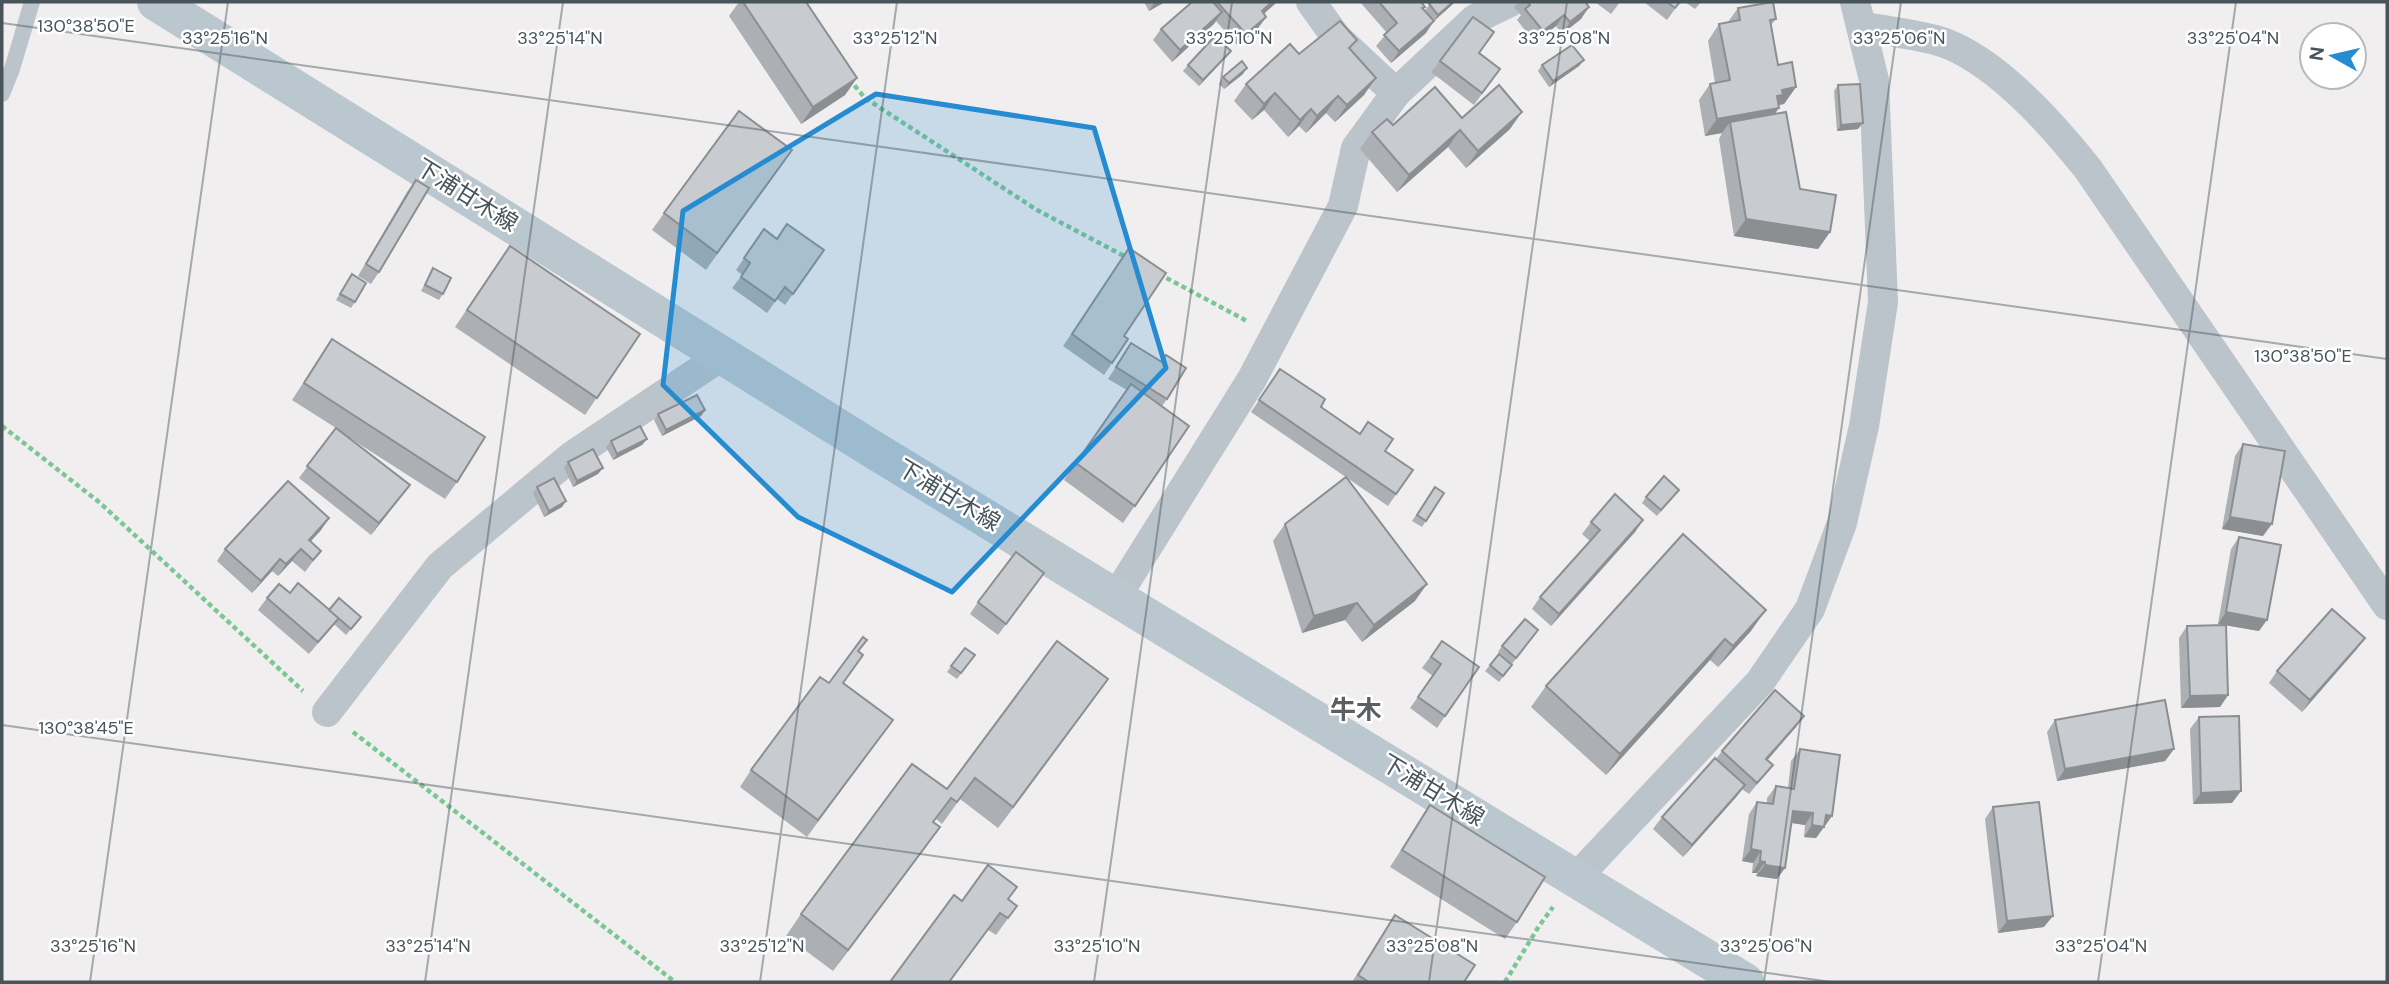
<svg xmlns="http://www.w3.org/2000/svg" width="2389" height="984" font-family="'DM Sans','Noto Sans JP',sans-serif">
<rect width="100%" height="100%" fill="#f0eeee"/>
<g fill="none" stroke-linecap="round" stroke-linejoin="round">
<g stroke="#79c794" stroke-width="4.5" stroke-dasharray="5 3.5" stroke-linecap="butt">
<polyline points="849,79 865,98 1037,210 1126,257"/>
<polyline points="1159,274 1247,321"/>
<polyline points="2,426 99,502 303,691"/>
<polyline points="353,732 675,982"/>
<polyline points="1505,982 1539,926 1553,907"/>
</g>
<polyline stroke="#bac4ca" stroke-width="16" points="2,94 12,69 32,2"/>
<g stroke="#bac4ca" stroke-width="30">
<polyline points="1311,2 1336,37 1396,93 1475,19 1510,2"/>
<path d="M1861,26C1888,32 1919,34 1945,43C1998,63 2053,125 2088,169L2387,605"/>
<polyline points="1116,597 1252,379 1343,206 1356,148 1396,93"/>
<polyline points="327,712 440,566 572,456 723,355"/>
<polyline points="1576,878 1760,682 1810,609 1842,523 1864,426 1883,302 1874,80 1855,2"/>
</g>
<polyline stroke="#bbc7ce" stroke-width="38" points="156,2 869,447 1745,982"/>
</g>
<g fill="#acafb3">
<polygon points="739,2 806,2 857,78 845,95 801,124 729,16"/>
<polygon points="1144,2 1165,2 1149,11"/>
<polygon points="1192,2 1277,2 1264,13 1266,17 1258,28 1238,46 1216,21 1172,62 1153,40 1161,29"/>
<polygon points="1360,2 1421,2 1425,7 1423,9 1426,33 1391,63 1376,46 1387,33"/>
<polygon points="1432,2 1455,2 1434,21 1425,10"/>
<polygon points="1518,2 1587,2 1581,19 1562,34 1556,26 1535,43 1517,20 1521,15 1514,7"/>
<polygon points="1595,2 1620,2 1611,14"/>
<polygon points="1644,2 1680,2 1667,20"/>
<polygon points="1685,2 1701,2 1695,9"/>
<polygon points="1738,8 1776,19 1771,25 1778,65 1796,87 1784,104 1778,105 1775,114 1800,189 1830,232 1818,249 1734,236 1719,139 1722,133 1705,136 1699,100 1710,84 1715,83 1708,41 1719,24 1728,22"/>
<polygon points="1480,53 1500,69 1474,105 1431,72 1440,61"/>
<polygon points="1299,54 1364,95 1335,122 1326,113 1306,133 1299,126 1288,137 1264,110 1252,120 1234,101 1246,84"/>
<polygon points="1226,57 1199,86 1183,71 1188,65"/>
<polygon points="1584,60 1579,66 1549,87 1538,71 1542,65"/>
<polygon points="1243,74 1224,89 1219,84 1223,77"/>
<polygon points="1838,85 1858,129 1837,131 1834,91"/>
<polygon points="1462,118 1510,129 1466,168 1448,147 1397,192 1360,149 1372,132 1393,125"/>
<polygon points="780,167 706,270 652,230 664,213"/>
<polygon points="416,180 379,272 371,284 358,276 407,192"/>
<polygon points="764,229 777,239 824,250 785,305 777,299 767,313 732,288 742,275 736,270"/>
<polygon points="1129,248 1124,336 1128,339 1104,375 1063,346"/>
<polygon points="498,263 640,334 585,415 455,327"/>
<polygon points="433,268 443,294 439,300 421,291"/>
<polygon points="352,274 355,302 351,308 336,300"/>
<polygon points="332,339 457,482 445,499 342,433 410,485 371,535 299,478 336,428 292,400"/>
<polygon points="1131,343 1161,361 1166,355 1167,399 1162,406 1189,426 1123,523 1064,480 1127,390 1108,379"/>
<polygon points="1280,369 1321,407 1413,470 1388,506 1251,412"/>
<polygon points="705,410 701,416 662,436 654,420 658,414"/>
<polygon points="647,439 642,445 613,460 606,447 611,441"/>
<polygon points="2243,444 2263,536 2222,529 2235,456"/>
<polygon points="568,462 598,474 573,487 564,468"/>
<polygon points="537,487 562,507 544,517 533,493"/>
<polygon points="1435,487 1444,493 1422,527 1412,521"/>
<polygon points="1674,496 1657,516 1642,503 1646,497"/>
<polygon points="329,518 321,530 310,542 321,551 305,572 292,561 278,576 272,571 252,593 217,561 225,549"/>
<polygon points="1643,520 1635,532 1551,626 1532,609 1540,597 1590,541 1582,534 1591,522"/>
<polygon points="1285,524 1415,601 1362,642 1345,620 1302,633 1273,541"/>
<polygon points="2239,537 2259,631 2226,625 2228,695 2220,707 2181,708 2179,638 2187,626 2223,625 2218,624 2231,549"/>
<polygon points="1044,573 998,635 970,614 978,602"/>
<polygon points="290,593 329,609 361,617 346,635 334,624 309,654 258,610 267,598"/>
<polygon points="1538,630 1512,664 1498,652 1502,646"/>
<polygon points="1751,631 1718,667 1710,660 1606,775 1531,707 1546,686"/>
<polygon points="2365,638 2356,650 2302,712 2269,683 2277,671"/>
<polygon points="1442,641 1479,667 1437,728 1410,708 1433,676 1422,668"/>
<polygon points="965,648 975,655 957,679 947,672"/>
<polygon points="858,652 843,683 893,720 807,837 740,787 751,770 829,683"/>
<polygon points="1490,665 1512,665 1499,682 1485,671"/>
<polygon points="1093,700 998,828 960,799 942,824 936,819 933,823 925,848 833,971 786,936 801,914 947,789"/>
<polygon points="2199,717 2232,803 2193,804 2190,729"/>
<polygon points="2055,720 2174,749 2165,761 2057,781 2047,732"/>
<polygon points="1796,727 1767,760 1773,765 1764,776 1749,794 1742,789 1737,796 1683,857 1653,829 1662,817 1716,759 1722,751"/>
<polygon points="1800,749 1832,816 1816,838 1804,837 1805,825 1792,823 1777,879 1756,876 1757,873 1752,873 1753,863 1742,861 1749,814 1757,802 1767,803 1767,798 1776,786 1788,788 1791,761"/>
<polygon points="1430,805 1517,922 1505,939 1390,867"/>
<polygon points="1993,807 2044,927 1998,933 1985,819"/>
<polygon points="1009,899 1017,906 996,935 988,930 962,901"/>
<polygon points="1395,915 1464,982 1352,982"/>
</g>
<g fill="#8c8f92">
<polygon points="1155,2 1165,2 1149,11"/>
<polygon points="1272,2 1277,2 1254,23 1262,11"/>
<polygon points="1453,2 1455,2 1453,4 1434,21 1438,15"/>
<polygon points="1589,7 1581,19 1562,34 1570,22"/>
<polygon points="1222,12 1214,24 1172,62 1180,50"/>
<polygon points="1564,15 1556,26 1535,43 1543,31"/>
<polygon points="1266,17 1258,28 1238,46 1246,34"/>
<polygon points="1434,21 1426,33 1391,63 1399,51"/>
<polygon points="1231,51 1226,57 1199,86 1203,80"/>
<polygon points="1584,60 1579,66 1549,87 1553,81"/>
<polygon points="1247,68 1243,74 1224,89 1229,83"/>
<polygon points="857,78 845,95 801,124 813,107"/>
<polygon points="1376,78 1364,95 1335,122 1347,105"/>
<polygon points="1796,87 1784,104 1775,106 1779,108 1767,125 1730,122 1722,133 1705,136 1717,119 1782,90"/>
<polygon points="1275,93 1264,110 1252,120 1264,104"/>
<polygon points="1338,96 1326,113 1306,133 1317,116"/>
<polygon points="1311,109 1299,126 1288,137 1300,120"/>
<polygon points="1522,112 1510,129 1466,168 1478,151"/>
<polygon points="1863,123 1858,129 1837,131 1841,125"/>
<polygon points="1460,130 1448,147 1397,192 1409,175"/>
<polygon points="1746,219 1830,232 1818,249 1734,236"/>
<polygon points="705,410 701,416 662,436 666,430"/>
<polygon points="647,439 642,445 613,460 617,454"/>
<polygon points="603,468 598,474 573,487 577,481"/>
<polygon points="410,485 401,497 371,535 379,523"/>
<polygon points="566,501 562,507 544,517 549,511"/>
<polygon points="2230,517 2272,524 2263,536 2222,529"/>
<polygon points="329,518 321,530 301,552 309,540"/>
<polygon points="1643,520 1635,532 1551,626 1559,614"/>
<polygon points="301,549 292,561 278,576 286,564"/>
<polygon points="280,559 272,571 252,593 261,581"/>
<polygon points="1427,584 1415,601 1362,642 1374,625"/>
<polygon points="1357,603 1345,620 1302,633 1314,616"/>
<polygon points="1766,610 1751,631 1718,667 1733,646"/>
<polygon points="2226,612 2267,620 2259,631 2218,624"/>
<polygon points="2365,638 2356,650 2302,712 2310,700"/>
<polygon points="1725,639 1710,660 1606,775 1620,754"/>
<polygon points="1108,679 1093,700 998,828 1013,807"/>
<polygon points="2228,695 2220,707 2181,708 2190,696"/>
<polygon points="1804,716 1796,727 1758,771 1766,759"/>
<polygon points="2174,749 2165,761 2057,781 2065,769"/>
<polygon points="1745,785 1737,796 1683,857 1692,845"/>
<polygon points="2241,791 2232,803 2193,804 2201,793"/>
<polygon points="1793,811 1813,813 1805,825 1785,822"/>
<polygon points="1826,815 1832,816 1816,838 1804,837 1812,825"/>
<polygon points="940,827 925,848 833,971 848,950"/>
<polygon points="1751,849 1761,851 1753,863 1742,861"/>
<polygon points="1760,861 1765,862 1757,873 1752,873"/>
<polygon points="1765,865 1785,868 1777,879 1756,876"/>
<polygon points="2053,916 2044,927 1998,933 2007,921"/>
</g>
<g fill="#c8ccd0" stroke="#8c8f92" stroke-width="2">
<polygon points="743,2 806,2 857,78 813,107"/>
<polygon points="1192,2 1213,2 1222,12 1180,50 1161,29"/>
<polygon points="1217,2 1272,2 1262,11 1266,17 1246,34"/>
<polygon points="1379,2 1421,2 1425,7 1422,8 1434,21 1399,51 1384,35 1397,23"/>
<polygon points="1432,2 1453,2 1438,15 1429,4"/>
<polygon points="1528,2 1585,2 1589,7 1570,22 1564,15 1543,31 1525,9 1530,5"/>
<polygon points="1667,2 1680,2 1675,8"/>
<polygon points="1773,2 1776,19 1770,20 1778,65 1792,62 1796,87 1782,90 1783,95 1777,96 1779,108 1717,119 1710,84 1730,80 1719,24 1740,20 1738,8"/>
<polygon points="1473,17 1494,32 1479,53 1500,69 1482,93 1440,61"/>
<polygon points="1340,21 1357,40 1349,48 1350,49 1376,78 1347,105 1338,96 1317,116 1311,109 1300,120 1275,93 1264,104 1246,84 1290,44 1299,54"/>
<polygon points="1215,36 1231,51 1203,80 1188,65"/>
<polygon points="1572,45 1584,60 1553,81 1542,65"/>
<polygon points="1242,61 1247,68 1229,83 1223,77"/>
<polygon points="1860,84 1863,123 1841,125 1838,85"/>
<polygon points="1499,85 1522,112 1478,151 1460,130 1409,175 1372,132 1387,119 1393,125 1435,87 1462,118"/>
<polygon points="739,111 792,150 717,253 664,213"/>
<polygon points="1786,112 1800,189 1836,195 1830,232 1746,219 1730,122"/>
<polygon points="416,180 429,188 379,272 366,264"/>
<polygon points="787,224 824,250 793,294 785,287 775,301 741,277 750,263 744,258 764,229 777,239"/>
<polygon points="510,246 640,334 597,398 467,310"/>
<polygon points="1129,248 1166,273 1124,336 1128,339 1112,363 1072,334"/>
<polygon points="433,268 451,278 443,294 425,285"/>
<polygon points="352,274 366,283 355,302 340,294"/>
<polygon points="332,339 485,437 457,482 304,383"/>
<polygon points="1131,343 1162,362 1166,355 1186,368 1167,399 1116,367"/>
<polygon points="1280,369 1325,399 1321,407 1360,434 1368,422 1393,439 1385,451 1413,470 1396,494 1259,400"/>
<polygon points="1131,384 1189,426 1135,506 1076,463"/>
<polygon points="697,395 705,410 666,430 658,414"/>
<polygon points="640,426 647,439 617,454 611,441"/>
<polygon points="336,428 410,485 379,523 307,466"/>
<polygon points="2243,444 2285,451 2272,524 2230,517"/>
<polygon points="593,449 603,468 577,481 568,462"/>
<polygon points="1664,476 1679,490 1661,510 1646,497"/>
<polygon points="1346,477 1427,584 1374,625 1357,603 1314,616 1285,524"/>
<polygon points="554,478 566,501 549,511 537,487"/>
<polygon points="288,481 329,518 309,540 321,551 313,560 301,549 286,564 280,559 261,581 225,549"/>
<polygon points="1435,487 1444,493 1426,521 1417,515"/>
<polygon points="1615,494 1643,520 1559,614 1540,597 1600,530 1591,522"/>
<polygon points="1683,534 1766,610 1733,646 1725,639 1620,754 1546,686"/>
<polygon points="2239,537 2281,545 2267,620 2226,612"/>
<polygon points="1016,552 1044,573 1006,624 978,602"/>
<polygon points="298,583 339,618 318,642 267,598 279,584 290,593"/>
<polygon points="339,598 361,617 351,629 329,610"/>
<polygon points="2332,609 2365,638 2310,700 2277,671"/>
<polygon points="1525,619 1538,630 1516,658 1502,646"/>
<polygon points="2226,625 2228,695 2190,696 2187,626"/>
<polygon points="863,637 867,640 858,651 863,655 843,683 893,720 818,820 751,770 820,677 829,683"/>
<polygon points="1057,641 1108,679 1013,807 975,778 957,802 951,798 933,822 940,827 848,950 801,914 912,764 947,789"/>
<polygon points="1442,641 1479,667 1445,716 1418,697 1441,664 1431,657"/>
<polygon points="965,648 975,655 961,673 951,666"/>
<polygon points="1499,654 1512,665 1503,676 1490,665"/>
<polygon points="1775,690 1804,716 1766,759 1773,765 1757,783 1722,751"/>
<polygon points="2165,700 2174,749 2065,769 2055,720"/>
<polygon points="2239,716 2241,791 2201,793 2199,717"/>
<polygon points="1800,749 1840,755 1832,816 1826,815 1824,827 1812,825 1813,813 1793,811 1785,868 1765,865 1765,862 1760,861 1761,851 1751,849 1757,802 1773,804 1776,786 1794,789"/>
<polygon points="1715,758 1745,785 1692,845 1662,817"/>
<polygon points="2039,802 2053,916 2007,921 1993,807"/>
<polygon points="1430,805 1545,877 1517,922 1402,850"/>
<polygon points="988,865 1017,887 1008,899 1017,906 1008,918 1000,913 949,982 890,982 954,895 962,901"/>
<polygon points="1395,915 1475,965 1464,982 1369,982 1358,975"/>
</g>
<path fill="#268cd2" fill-opacity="0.2" stroke="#268cd2" stroke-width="5" stroke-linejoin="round" d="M876,94L1094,128L1166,368L952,592L798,517L663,385L683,211Z"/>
<path fill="none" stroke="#47545a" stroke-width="2" stroke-opacity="0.45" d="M2,23L2387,359M2,725L1831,982M90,982L228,2M425,982L563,2M760,982L897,2M1094,982L1232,2M1429,982L1567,2M1764,982L1901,2M2098,982L2236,2"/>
<g text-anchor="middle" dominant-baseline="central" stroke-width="5" stroke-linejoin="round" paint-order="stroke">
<g font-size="23" fill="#47545a" stroke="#fff">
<text transform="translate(467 195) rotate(32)">下浦甘木線</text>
<text transform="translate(949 495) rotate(31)">下浦甘木線</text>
<text transform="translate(1433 790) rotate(31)">下浦甘木線</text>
</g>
<g font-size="26" font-weight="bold" fill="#5b5f62" stroke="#fff">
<text x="1356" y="710">牛木</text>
</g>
</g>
<g font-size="18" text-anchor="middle" fill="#47545a" stroke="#fff" stroke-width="5" stroke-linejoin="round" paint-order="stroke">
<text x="86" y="32">130°38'50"E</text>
<text x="225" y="44">33°25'16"N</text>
<text x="560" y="44">33°25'14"N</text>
<text x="895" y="44">33°25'12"N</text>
<text x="1229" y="44">33°25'10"N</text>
<text x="1564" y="44">33°25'08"N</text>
<text x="1899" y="44">33°25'06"N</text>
<text x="2233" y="44">33°25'04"N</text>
<text x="2303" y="362">130°38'50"E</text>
<text x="86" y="734">130°38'45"E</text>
<text x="93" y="952">33°25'16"N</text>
<text x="428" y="952">33°25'14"N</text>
<text x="762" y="952">33°25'12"N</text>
<text x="1097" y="952">33°25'10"N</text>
<text x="1432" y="952">33°25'08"N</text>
<text x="1766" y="952">33°25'06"N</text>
<text x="2101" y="952">33°25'04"N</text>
</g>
<rect width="2389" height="984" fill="none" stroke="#47545a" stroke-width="7"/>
<g transform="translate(2333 56) rotate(278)"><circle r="33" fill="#ffffff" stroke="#b5bbbd" stroke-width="2"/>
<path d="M0-5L12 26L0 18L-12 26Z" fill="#268cd2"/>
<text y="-10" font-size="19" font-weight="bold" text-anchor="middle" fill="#47545a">N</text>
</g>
</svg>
